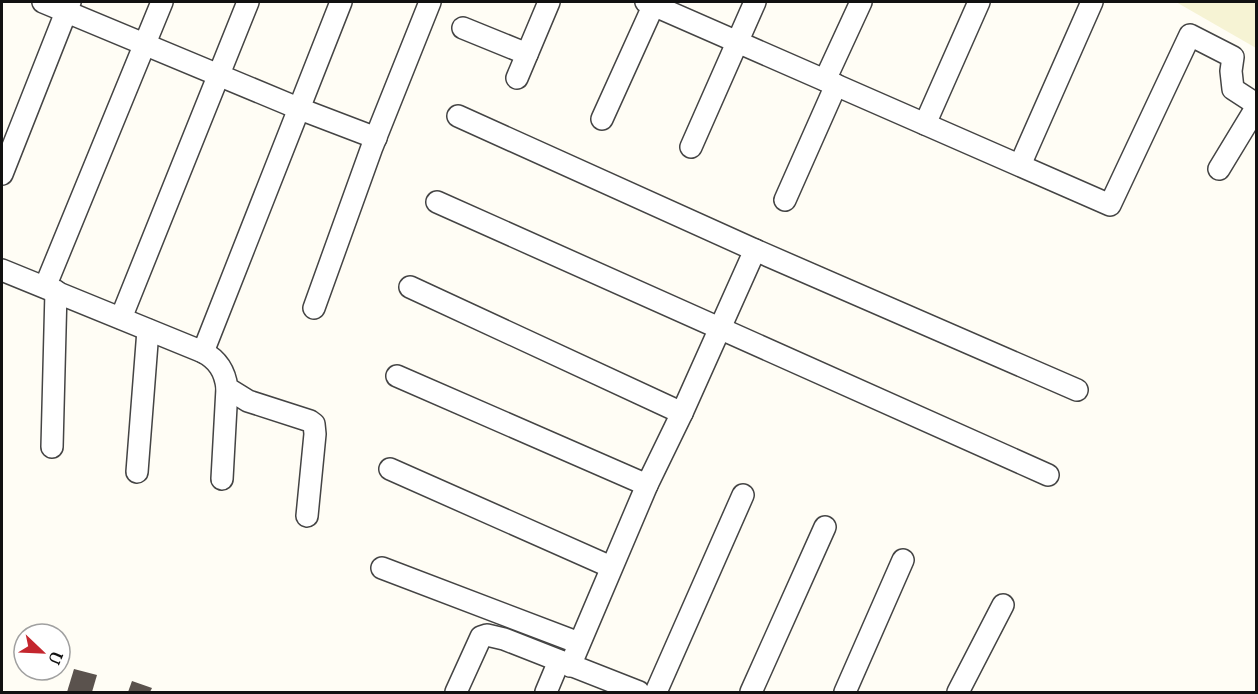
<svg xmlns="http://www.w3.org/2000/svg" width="1258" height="694" font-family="Merriweather,serif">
<rect width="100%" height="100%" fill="#fffdf5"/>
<polygon fill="#f6f3d4" points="1176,2 1256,2 1256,48"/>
<g fill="#5a524d">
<polygon points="74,669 97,675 92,692 67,692"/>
<polygon points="132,681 152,688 150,692 128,692"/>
</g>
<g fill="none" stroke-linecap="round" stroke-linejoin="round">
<defs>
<g id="street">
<polyline points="43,2 300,109 376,138"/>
<polyline points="646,2 1110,205 1190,35 1233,57 1231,71 1233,89 1256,104"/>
<polyline points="463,28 527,54"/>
<polyline points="517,78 549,2"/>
<polyline points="825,80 861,2"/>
<polyline points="458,116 755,250 1077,390"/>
<polyline points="602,119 655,2"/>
<polyline points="925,124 979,2"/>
<polyline points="691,147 755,2"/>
<polyline points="1020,165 1092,2"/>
<polyline points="1219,169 1256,108"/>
<polyline points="2,174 70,2"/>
<polyline points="785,200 836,85"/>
<polyline points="437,202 1048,475"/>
<path d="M2,270L203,352C218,360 225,371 227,388L248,401L310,421L314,424L315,434L307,516"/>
<polyline points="45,287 162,2"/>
<polyline points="410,287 682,413"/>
<polyline points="314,308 372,147 430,2"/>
<polyline points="121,318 248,2"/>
<polyline points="203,352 341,2"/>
<polyline points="397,376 647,485"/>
<polyline points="52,447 56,291"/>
<polyline points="390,469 611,567"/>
<polyline points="137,472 148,330"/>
<polyline points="222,479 227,388"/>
<polyline points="382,568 579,643"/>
<polyline points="570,666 647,485 682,413 755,250"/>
<polyline points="456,692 481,637 487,635 504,639 639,692"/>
<polyline points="546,692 559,661"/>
<polyline points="656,692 743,495"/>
<polyline points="751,692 825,527"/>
<polyline points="845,692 903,560"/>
<polyline points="958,692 1003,605"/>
</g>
</defs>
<use href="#street" stroke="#444" stroke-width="24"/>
<use href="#street" stroke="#fff" stroke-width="21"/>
</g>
<rect width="1258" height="694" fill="none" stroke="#111111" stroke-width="6"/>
<g transform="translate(42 652) rotate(113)"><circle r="28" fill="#ffffff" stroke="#a0a0a0" stroke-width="1.5"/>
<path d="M0-4.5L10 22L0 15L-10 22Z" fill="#c4262e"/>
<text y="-9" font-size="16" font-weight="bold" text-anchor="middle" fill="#111111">U</text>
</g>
</svg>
